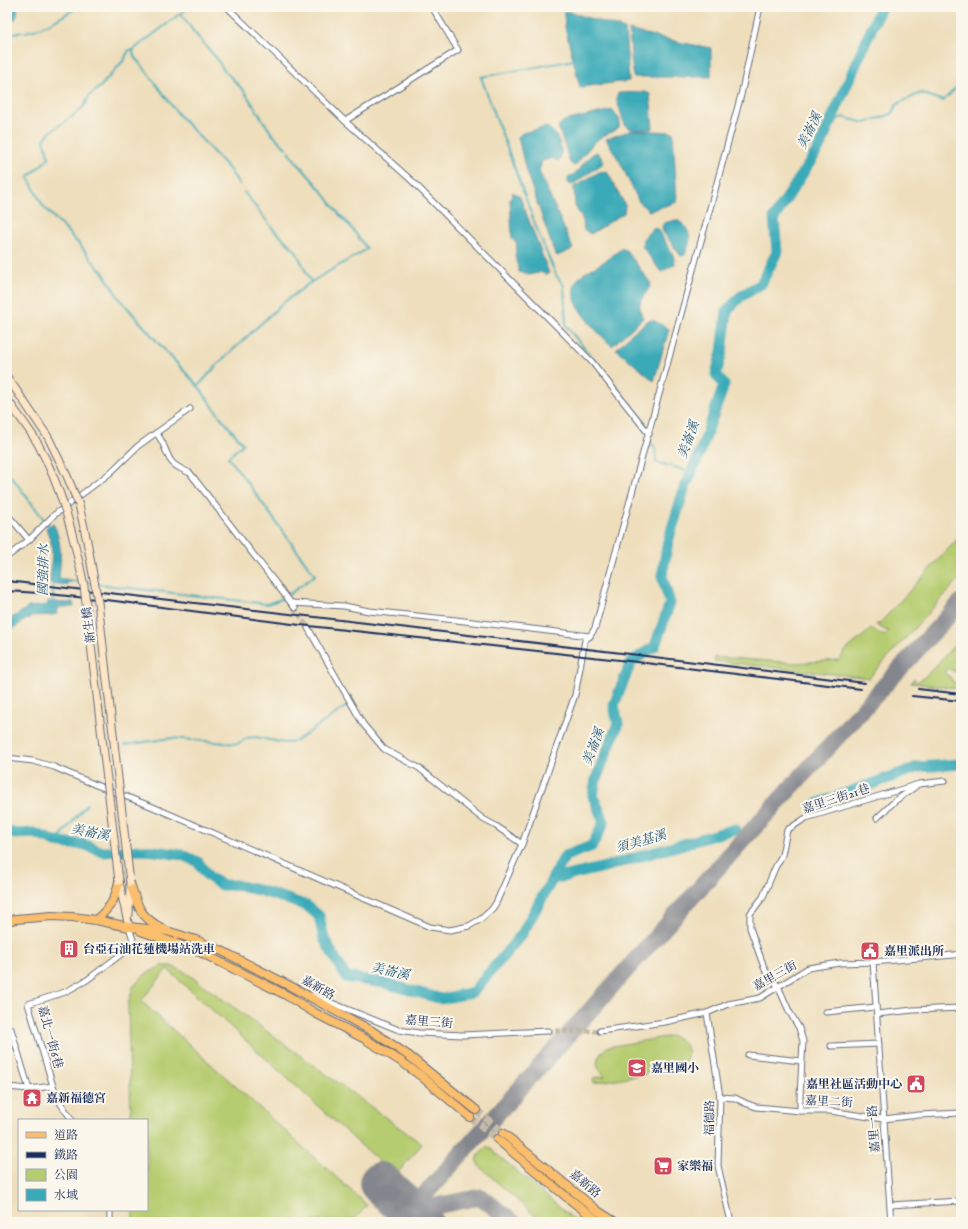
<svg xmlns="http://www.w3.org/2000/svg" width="968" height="1229" font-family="'IM FELL English','Noto Serif TC',serif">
<rect width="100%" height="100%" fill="#fbf7ec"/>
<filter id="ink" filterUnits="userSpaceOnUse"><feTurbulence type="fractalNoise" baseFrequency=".025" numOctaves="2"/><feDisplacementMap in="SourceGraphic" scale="8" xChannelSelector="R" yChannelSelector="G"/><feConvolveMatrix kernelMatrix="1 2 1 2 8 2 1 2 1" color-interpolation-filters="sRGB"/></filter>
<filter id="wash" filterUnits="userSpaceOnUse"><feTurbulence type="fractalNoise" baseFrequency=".012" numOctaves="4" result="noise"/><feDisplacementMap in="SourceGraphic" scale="16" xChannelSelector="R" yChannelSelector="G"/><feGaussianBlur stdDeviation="0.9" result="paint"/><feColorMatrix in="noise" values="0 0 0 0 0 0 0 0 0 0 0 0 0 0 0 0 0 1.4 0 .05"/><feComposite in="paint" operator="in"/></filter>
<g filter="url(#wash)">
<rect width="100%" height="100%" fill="#eedebc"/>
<g fill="#b6cc70" stroke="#687e67">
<polygon points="961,535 961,577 869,678 714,661 715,657 796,663 839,660 846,650 871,629 885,636 889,632 876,625 879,623 880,623"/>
<path d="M961,638V672C956,673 952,671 948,668L944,673L949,676L953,682L961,685V689L911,683L914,679L917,682L927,675Z"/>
<polygon points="161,966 171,966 185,972 422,1144 395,1176 167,969 141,1001 367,1205 354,1220 305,1222 133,1222 133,1210 147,1210 147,1120 131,1120 128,1005 133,987 143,976"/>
<path d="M672,1036C688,1040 694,1058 678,1068L594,1083L593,1078L605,1076C593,1065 596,1057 607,1047Z"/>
<polygon points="487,1146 577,1222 542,1222 479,1166 476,1159"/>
</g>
<g fill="#3aaab8" stroke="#2a6c8b">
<path d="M7,7H17C19,15 15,22 7,24Z"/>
<polygon points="566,11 625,29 629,81 580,87 565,27 564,13"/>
<polygon points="629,30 683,43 711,48 711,77 633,77"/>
<path d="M645,92L650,94L653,128L651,129C642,129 631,131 625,125L616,98L618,93Z"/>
<path d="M612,110L620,120L619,127C614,133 607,133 600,138C590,145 583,156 575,166L570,163L558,126L564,121Z"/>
<path d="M548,127C559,137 564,147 559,161L552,158L542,161L539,171L573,249L557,256L555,254L526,171L518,137L522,133Z"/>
<polygon points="632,130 673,132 677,202 649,211 639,202 620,162 606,139"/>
<path d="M597,152L604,161L602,164L572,185L568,183V178C581,173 585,156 597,152Z"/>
<polygon points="607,171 625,205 624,213 591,234 584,230 583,220 575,206 574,187 599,172"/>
<polygon points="513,192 520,197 549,273 546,275 542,272 529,275 519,272 515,256 517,244 512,238 510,199"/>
<path d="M676,220C684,223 689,230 690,239C690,244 686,251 685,255L681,256L663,232L662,227L664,223Z"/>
<polygon points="653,228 658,229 673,255 675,264 661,272 642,246 643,239"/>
<path d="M622,248L627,251L651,284C646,298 634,299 643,318L612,346C598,332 563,302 577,280C583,272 594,268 602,263C609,258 616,253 622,248Z"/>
<polygon points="653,320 669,329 654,381 616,349 632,333 643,325 647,321"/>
<path d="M53,523C62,540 61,559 59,578L71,580L72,582H67V585L50,583L52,551L51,542L46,528Z"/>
<polygon points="48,601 65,603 73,602 74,607 59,607 57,614 52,615 32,616 7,632 7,621 29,607 48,605"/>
</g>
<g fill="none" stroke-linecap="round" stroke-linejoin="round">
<g stroke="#3aaab8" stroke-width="2">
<polyline points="181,13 193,31 217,59 223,69 244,91 272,134 286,148"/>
<path d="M7,33C35,35 55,21 78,7"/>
<polyline points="133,50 134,57 144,68 178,114 229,169 239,184"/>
<polyline points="574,60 481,77 538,232 556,275 564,286 566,326 645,422 646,425"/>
<polyline points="829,125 842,117 865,123 892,114 897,104 921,93 943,101 955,89 961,78"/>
<polyline points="288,152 322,191 339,214 350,226 367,249 311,282"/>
<polyline points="198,386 220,362 283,303 311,282 296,251 273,229 244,192"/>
<polyline points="651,442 655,448 656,462 691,472"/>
<polyline points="7,471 49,526"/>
<polyline points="70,581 92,583"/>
<path d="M96,584L267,604L284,598L310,579L315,575C285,536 258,495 228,457L243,444L219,415L198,386L160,345L119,298L102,271L98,268L80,245L43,206L28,177L49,158L44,140L49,133L78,112L85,105L89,96L101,86L124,60L129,50H133L189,7"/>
<polyline points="53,602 53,581"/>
<polyline points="125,745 172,738 237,744 247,738 255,737 285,743 296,741 347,706"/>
<polyline points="56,842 87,804"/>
</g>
<g stroke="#3aaab8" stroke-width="11">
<polyline points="817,804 918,767 961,764"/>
<polyline points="7,831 16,834 34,833 56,842 69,844 83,844 103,852 141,850 155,851 182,855 198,862 208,876 221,885 236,885 262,891 284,898 307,906 319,916 324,939 346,977 384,983 442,999 473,992 522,934 565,856 592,846 604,822 593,796 596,779 618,724 614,705 631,662 655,646 670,603 662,576 668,541 684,490 701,450 724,385 716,374 722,352 727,311 740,297 761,284 777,252 774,218 819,148 881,7"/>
<polyline points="553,879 601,868 735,829"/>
</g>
<g stroke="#84868d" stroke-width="17">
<polyline points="410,1211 481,1197 513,1222"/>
<polyline points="400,1222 743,840 961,602"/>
</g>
<polyline stroke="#84868d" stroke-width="42" points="380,1183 422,1222"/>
</g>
</g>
<g filter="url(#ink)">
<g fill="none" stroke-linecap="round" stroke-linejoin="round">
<g stroke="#c4bba9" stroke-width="5" stroke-dasharray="5 2.5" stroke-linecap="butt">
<polyline points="295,608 308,628"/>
<polyline points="548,1031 600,1031"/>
</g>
<g stroke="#c4bba9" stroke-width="8" stroke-dasharray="8 4" stroke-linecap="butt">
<polyline points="476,1110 503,1133"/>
<polyline points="470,1117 497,1139"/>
</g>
<defs>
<g id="street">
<polyline points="227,7 345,121 411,180 592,362 649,434"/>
<polyline points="345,121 458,50 432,7"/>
<polyline points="156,433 190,409"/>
<polyline points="7,514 29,540"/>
<path d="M7,557L29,540L54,515L110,473L138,446L156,433C164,441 165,452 171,461C175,467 184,470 190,473L295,608"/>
<polyline points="291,603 344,606 369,611 456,620 590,636"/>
<polyline points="308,628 363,724 384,749 419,768 483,819 496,826 522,844"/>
<polyline points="7,758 33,761 54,767 96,785 153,807 430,927 450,930 469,926 481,919 492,909 496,903 522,844 575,695 585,640 590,636 595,628 741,95 760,7"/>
<polyline points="877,818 895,801 915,787"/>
<polyline points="873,962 891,1222"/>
<polyline points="312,995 399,1030 419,1033 463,1035 548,1031"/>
<polyline points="826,1012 876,1007"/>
<polyline points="707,1013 720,1097 718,1166 731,1222"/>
<polyline points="877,1014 913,1010 961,1008"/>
<polyline points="11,1029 29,1089"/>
<polyline points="600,1031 665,1022 707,1013 728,1004 760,998 808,968 840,963 873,962 954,955 961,953"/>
<polyline points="831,1046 879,1044"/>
<polyline points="748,1055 801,1061"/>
<polyline points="832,1085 881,1081"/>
<polyline points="7,1087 29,1089 53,1086"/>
<polyline points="720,1097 735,1098 745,1103 756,1107 800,1111 830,1111 883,1119 919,1115 961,1113"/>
<polyline points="800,1111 800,1096 803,1041 799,1028 789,1011 778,986 765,970 750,928 750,914 763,897 775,868 782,855 787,830 806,818 919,784 945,781"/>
<polyline points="72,1120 61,1104 53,1086 28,1004 65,992 87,980 124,952 133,940 129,927"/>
<polyline points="890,1205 961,1201"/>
<polyline points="110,1210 110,1222"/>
</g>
<g id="secondary">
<polyline points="7,377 12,384"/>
<polyline points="119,882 129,927"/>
<polyline points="129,914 130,887"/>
</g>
<g id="primary">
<path d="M130,883C138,907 139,916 163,929"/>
<path d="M96,920C111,906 115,901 119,881"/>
<polyline points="7,921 16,919 52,916 72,917 96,920 129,927 167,931 196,940 220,950 292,987 372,1031 409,1056 476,1110"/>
<polyline points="141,931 200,952 286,995 315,1013 365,1039 402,1062 421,1076 470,1117"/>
<polyline points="503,1133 598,1211 615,1222"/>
<polyline points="497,1139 563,1194 599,1222"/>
</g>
</defs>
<use href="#street" stroke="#656c7f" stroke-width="7"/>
<use href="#secondary" stroke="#656c7f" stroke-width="9"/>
<use href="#primary" stroke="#656c7f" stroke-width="10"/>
<use href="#street" stroke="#fff" stroke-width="5"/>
<use href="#secondary" stroke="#fde5c5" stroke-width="7"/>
<use href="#primary" stroke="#fabe6d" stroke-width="8"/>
<g stroke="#1b2f5e" stroke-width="2">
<polyline points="7,581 630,654 865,683"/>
<polyline points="7,591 39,593 115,601 300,625 629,661 861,689"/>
<polyline points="918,689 961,694"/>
<polyline points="912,696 961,701"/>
</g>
<defs>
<g id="secondary-bridge">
<polyline points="12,384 48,437 67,476 79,505 87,541 98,602 130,883"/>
<path d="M7,399C17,414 29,428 38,444C62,488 74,537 84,586L119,881"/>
</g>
</defs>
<use href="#secondary-bridge" stroke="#656c7f" stroke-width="9" stroke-linecap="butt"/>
<use href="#secondary-bridge" stroke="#fde5c5" stroke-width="7"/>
</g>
</g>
<defs>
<symbol id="building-square" viewBox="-11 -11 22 22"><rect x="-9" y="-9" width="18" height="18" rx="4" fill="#d1495b" stroke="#fbf7ec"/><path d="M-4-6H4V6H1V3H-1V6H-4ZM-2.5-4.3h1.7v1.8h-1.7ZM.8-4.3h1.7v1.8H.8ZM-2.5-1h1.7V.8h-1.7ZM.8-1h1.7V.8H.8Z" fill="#fff"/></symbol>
<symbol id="civic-square" viewBox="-11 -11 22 22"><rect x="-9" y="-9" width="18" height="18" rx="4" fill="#d1495b" stroke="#fbf7ec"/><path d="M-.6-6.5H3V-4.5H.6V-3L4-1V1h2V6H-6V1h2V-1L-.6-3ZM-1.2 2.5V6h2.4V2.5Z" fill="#fff"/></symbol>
<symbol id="school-square" viewBox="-11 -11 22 22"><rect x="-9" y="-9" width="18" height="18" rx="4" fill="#d1495b" stroke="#fbf7ec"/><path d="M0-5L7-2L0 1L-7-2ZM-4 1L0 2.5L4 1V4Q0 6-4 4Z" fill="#fff"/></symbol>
<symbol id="temple-square" viewBox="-11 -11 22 22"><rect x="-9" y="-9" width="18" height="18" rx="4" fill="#d1495b" stroke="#fbf7ec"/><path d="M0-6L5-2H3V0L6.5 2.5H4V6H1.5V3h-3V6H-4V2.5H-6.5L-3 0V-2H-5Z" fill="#fff"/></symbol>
<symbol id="supermarket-square" viewBox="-11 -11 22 22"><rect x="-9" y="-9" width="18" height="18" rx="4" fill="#d1495b" stroke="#fbf7ec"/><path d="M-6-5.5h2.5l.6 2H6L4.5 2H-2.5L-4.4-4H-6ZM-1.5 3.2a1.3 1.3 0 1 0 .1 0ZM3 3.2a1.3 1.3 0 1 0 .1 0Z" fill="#fff"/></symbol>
</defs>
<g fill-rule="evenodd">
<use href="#building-square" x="58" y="938" width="22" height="22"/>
<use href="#civic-square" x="859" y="940" width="22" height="22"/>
<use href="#school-square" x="626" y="1057" width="22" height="22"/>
<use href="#civic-square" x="905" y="1073" width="22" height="22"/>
<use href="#temple-square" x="21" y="1087" width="22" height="22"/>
<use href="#supermarket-square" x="652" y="1155" width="22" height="22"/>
</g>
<g text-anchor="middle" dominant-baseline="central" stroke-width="4" stroke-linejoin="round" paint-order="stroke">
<g font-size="12" fill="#1b2f5e" stroke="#fbf7ec">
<text transform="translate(89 625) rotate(-97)">新生橋</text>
<text transform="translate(836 799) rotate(-18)">嘉里三街21巷</text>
<text transform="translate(775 976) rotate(-29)">嘉里三街</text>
<text transform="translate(318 988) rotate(30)">嘉新路</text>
<text transform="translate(429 1022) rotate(5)">嘉里三街</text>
<text transform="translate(50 1037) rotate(75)">嘉北一街6巷</text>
<text transform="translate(829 1102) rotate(3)">嘉里二街</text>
<text transform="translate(710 1118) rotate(-89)">福德路</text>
<text transform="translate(874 1129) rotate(-94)">嘉里一路</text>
<text transform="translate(585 1184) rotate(40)">嘉新路</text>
</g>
<g font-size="12" font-weight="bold" fill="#1b2f5e" stroke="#fbf7ec" text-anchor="start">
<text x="83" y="949">台亞石油花蓮機場站洗車</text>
<text x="884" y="951">嘉里派出所</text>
<text x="651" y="1068">嘉里國小</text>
<text x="902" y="1084" text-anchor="end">嘉里社區活動中心</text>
<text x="46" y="1098">嘉新福德宮</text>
<text x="677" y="1166">家樂福</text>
</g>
<g font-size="13" font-style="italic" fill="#265a7e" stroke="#fbf7ec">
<text transform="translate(810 131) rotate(-64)">美崙溪</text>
<text transform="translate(689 440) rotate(-70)">美崙溪</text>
<text transform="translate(44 570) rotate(-89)">國強排水</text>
<text transform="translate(594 747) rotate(-69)">美崙溪</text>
<text transform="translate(90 833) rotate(11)">美崙溪</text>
<text transform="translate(641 842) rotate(-16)">須美基溪</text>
<text transform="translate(390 972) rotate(12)">美崙溪</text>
</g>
</g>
<rect width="968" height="1229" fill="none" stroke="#fbf7ec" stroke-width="24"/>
<rect x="18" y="1119" width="130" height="92" fill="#fbf7ec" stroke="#a1a7b3"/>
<rect x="26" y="1132" width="20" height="6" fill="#fabe6d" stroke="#a1a7b3"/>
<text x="54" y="1139" font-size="12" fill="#1b2f5e">道路</text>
<rect x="26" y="1152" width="20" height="6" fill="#1b2f5e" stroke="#a1a7b3"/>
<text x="54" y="1159" font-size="12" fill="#1b2f5e">鐵路</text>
<rect x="26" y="1169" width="20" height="12" fill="#b6cc70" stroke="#a1a7b3"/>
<text x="54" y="1179" font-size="12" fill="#1b2f5e">公園</text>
<rect x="26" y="1189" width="20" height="12" fill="#3aaab8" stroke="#a1a7b3"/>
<text x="54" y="1199" font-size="12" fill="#1b2f5e">水域</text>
</svg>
